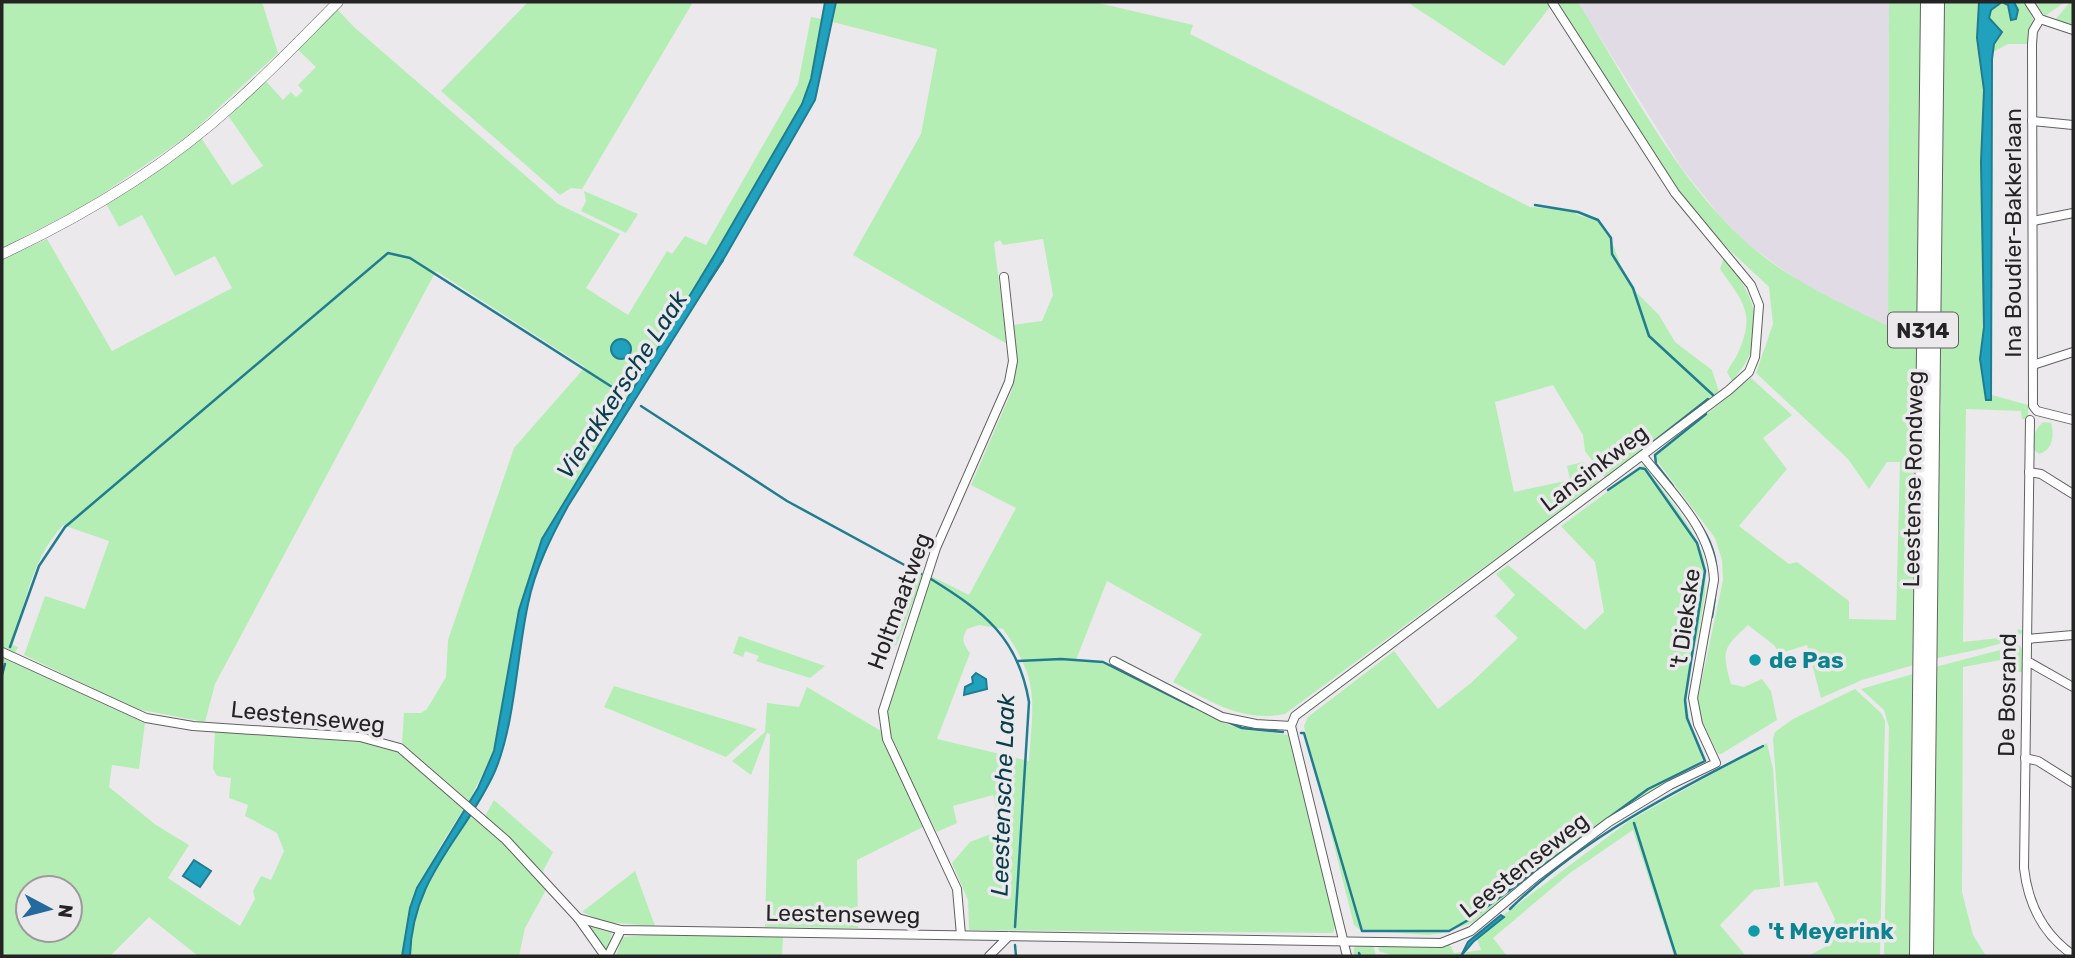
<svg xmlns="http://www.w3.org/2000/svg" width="2075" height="958" font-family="Rubik,sans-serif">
<rect width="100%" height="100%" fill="#ebe9ec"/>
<polygon fill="#e0dbe5" points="1578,2 1889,2 1888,327 1805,285 1747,244 1719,215 1682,168"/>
<g fill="#b5eeb5" fill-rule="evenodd">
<polygon points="2,2 262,2 278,53 188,136 86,205 2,248"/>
<polygon points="528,2 693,2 582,189 571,188 560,195 441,91"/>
<path d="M836,2H1094L1193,25L1190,34L1530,207L1570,210L1580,216L1598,218L1610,236L1623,272L1637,293L1659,315L1675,342L1712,370L1719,392L1605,478L1585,451L1583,435L1553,385L1495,402L1514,492L1570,480L1567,466L1583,462L1599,482L1285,714C1243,723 1210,701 1173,682L1202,634L1107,581L1076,660L1108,664L1231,726L1288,735L1335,925L1333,933L969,930L968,900L952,863L970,842L1001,830L993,795L953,806L957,823L937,832C925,808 894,754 889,730C882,685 915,618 931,576L969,595L1016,508L971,485L1012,390L1017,364L1013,325L1042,321L1053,295L1043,239L1003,245L1000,240L994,243L1007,344L853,255L921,134L937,49L833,22ZM979,625L1003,629C1040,681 1033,701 1029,761L937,739L970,653C963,643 961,640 967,629Z"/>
<polygon points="1407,2 1547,2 1550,7 1504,66"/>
<path d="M1558,2H1578C1629,83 1674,177 1746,242C1787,279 1839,302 1888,326L1889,2H1923L1917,664L1862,680L1821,698L1807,645L1778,654L1775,646L1748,625C1724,648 1721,649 1731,684L1744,687L1762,679L1771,691L1777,720L1721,754H1718L1702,722L1698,698L1723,580L1722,560L1715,538L1654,457L1751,378L1792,415L1763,438L1787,469L1739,526L1789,564L1797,562L1849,601V619L1896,620L1900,462H1887L1869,489L1848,459L1756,373L1773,324L1769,287L1708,230L1663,171Z"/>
<path d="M1942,2H2025L2033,19L2029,44H2008L1993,52L1992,395L2028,405V419H2022L2021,411L1966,409L1963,642L2017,636L2018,629L2024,631C2014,645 1953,654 1934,659L1937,464L1941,406L1938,388Z"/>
<polygon points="2033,2 2065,2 2045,16"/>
<polygon points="2070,2 2073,2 2073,26 2055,20"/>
<path d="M336,8L354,27L558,204L620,234L586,288L628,315L667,251L672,254L685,236L706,245L798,84L811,17L822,19L811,79L802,104L715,254L542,539L519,610L494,751L469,801L402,743L404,713H421L427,709L446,677L448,640L514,448L585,367L436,271L215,684L205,722L136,709L24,655L45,596L85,609L109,541L63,525C32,559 25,602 13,645L18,647L15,653L2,647V259L47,239L112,351L232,288L215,256L175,276L142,215L119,227L105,202L200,136L232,185L263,166L227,114L264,79L283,100L291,92L296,97L303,91L298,85L316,67L296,48Z"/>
<polygon points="584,191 638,214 626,233 581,211 586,201"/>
<path d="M1724,257C1757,298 1772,337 1732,381L1727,372C1730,365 1735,360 1738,353C1756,313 1743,302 1720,269Z"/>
<path d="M2043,422L2051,423C2055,435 2052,451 2039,454L2033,449C2033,437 2034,430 2043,422Z"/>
<path d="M1644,465C1663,492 1688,519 1701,550C1716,584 1691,655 1685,693L1691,728L1704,756L1702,762L1596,825L1474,922L1444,933L1428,935L1360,930L1354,925L1304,726L1308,717L1394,651L1438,709L1471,683L1518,638L1495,616L1515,595L1496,574L1508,565L1585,630L1604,612L1595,562L1561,526Z"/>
<polygon points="911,567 924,573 896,646 882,640"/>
<polygon points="739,636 825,666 810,678 756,661 759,656 745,651 743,657 733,653"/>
<polygon points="2019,645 2023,650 2023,672 2017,672 2017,657 1963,667 1962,892 1973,935 1986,956 1930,956 1935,667"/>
<path d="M2,657L145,723L139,769L112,765L109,787L156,825L189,845L168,878L240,926L255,899L253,891L261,876L271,880L284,851L277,833L245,816L248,805L229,798L231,778L217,776L213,769L215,732L376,743L400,751L465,807C432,858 409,894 402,956H198L149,917L110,956H2ZM28,888H70V930H28Z"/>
<polygon points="1913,674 1918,678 1914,956 1884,956 1889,727 1884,710 1861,689"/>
<polygon points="614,686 757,729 726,757 604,707"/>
<polygon points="807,687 881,731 925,826 857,860 858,928 765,927 770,734 767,733 751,775 732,761 765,732 767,703 799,707"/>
<polygon points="1855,689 1881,713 1885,721 1880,956 1808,956 1825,947 1835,919 1817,882 1784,886 1773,739 1775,732 1793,719"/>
<polygon points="1767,743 1773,769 1780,887 1754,890 1720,925 1746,956 1674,956 1633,830 1570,873 1493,938 1507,956 1464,956 1467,952 1481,950 1477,939 1506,913 1629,821"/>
<polygon points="494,800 553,852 542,873 485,816"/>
<path d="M471,812L547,888L525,928L519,956H410C412,901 439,856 471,812Z"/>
<polygon points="635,871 655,926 605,922 582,912"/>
<polygon points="589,926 612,933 607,952 588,927"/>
<polygon points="648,935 783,937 782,956 616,956 622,937"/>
<polygon points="1373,944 1376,956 1353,956 1355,945"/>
<polygon points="1378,945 1450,945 1454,953 1463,952 1461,956 1393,956 1379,951"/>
</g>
<g fill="#20a2be" stroke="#227c90" stroke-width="2">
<path d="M825,2H836L815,100L726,255L568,506C551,537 535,569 528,604C517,654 515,724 495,771C465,838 412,876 410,956H402L410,908L417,888L478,788L494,751L519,610L542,539L715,254L802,104L811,79Z"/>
<polygon points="1979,2 2014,2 2018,10 2016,19 2011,20 2008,5 2002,2 1991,10 1989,18 2002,32 1994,44 1992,59 1991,400 1986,400 1980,359 1984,327 1981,162 1984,90 1977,38"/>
<circle cx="621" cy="349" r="10"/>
<polygon points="976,673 986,679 987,689 964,695 965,687 973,683 972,677"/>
<polygon points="194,860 211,871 200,887 183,876"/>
<polygon points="1501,915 1504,917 1473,942 1461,956 1468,942"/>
</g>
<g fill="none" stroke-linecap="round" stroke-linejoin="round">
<g stroke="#227c90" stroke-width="2.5">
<polyline points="1535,205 1578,212 1598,220 1611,238 1612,254 1633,288 1649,336 1713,395"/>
<polyline points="709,281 723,260"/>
<polyline points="641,406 787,501 921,574"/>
<polyline points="1633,458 1708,399"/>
<polyline points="1673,486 1656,464 1655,455 1706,414"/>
<path d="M1695,517C1721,552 1719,575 1712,617"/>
<path d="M931,579C984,612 1018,637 1029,702L1015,927"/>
<polyline points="10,647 39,566 65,527 388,253 410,258 623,394"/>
<polyline points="1018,661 1061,659 1103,662 1193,707"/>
<polyline points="2,675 5,664"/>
<polyline points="1228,722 1242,728 1283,732"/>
<polyline points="1301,733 1304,733 1362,931 1449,931 1470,919 1648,789 1705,761 1687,718 1685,700 1705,571 1697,543 1645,469 1640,468 1608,490"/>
<polyline points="1634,823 1676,956"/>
<path d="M1510,909C1582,838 1675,791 1763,746"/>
<polyline points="1015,945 1016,956"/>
<polyline points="1359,953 1360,956"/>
</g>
<defs>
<g id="minor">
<polyline points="2029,2 2040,19 2073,30"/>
<polyline points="2040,19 2033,31 2032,44 2033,406 2037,411 2073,420"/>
<polyline points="2032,121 2073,125"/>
<polyline points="2033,221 2073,213"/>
<polyline points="2033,365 2073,352"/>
<path d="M2030,420L2024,868C2028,904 2043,934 2073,955"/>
<polyline points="2029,472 2041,474 2073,494"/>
<polyline points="2027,639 2073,635"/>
<path d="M2,652L146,718L193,726L360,737L400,748L506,840L578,918L621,930L1441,943L1471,931L1537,876L1609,822L1670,785L1716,763L1698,724L1693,698L1714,580C1712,530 1672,493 1643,456"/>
<polyline points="1114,661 1222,717 1256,724 1291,726"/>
<polyline points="2027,661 2073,687"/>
<polyline points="2025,758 2038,761 2073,783"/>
<polyline points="578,918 605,956"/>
<polyline points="961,935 957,889 887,739 883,711 936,548 1009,382 1013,361 1004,277"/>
<polyline points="608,956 621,930"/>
<polyline points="989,956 1009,936"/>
<polyline points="1347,956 1291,726 1295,716 1729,390 1749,372 1755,357 1759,305 1751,285 1675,193 1552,2"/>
</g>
<path id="tertiary" d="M2,254C85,215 168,165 235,103C271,71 304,36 338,2"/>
<g id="primary">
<polyline points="1916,956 1927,2"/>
<polyline points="1927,956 1938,2"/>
</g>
</defs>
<use href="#minor" stroke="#616062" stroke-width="10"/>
<use href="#tertiary" stroke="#616062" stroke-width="11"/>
<use href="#primary" stroke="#616062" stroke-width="14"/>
<use href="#minor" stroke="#fff" stroke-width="8"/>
<use href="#tertiary" stroke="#fff" stroke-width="10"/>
<use href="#primary" stroke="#fff" stroke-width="12"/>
</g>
<g fill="#0f9aa8" stroke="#ebe9ec" stroke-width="2.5">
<circle cx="1755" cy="660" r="7"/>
<circle cx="1754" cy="931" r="7"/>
</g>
<g text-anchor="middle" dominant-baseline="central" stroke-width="7" stroke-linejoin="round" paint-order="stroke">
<rect fill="#ebe9ec" stroke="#605f61" stroke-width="2" x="1888" y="312.5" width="70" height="35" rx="5"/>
<g font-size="21" font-weight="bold" fill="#252425">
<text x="1923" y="330">N314</text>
</g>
<g font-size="23" fill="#252425" stroke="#ebe9ec">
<text transform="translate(2013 233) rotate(-90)">Ina Boudier-Bakkerlaan</text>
<text transform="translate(1594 468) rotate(-37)">Lansinkweg</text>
<text transform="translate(1913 479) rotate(-89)">Leestense Rondweg</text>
<text transform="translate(899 601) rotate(-70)">Holtmaatweg</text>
<text transform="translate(1685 619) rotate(-82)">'t Diekske</text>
<text transform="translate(2007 695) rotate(-89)">De Bosrand</text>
<text transform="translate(308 717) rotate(6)">Leestenseweg</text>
<text transform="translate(1524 865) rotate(-38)">Leestenseweg</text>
<text transform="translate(843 914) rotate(1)">Leestenseweg</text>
</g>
<g font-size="23" font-weight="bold" fill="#0d838f" stroke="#ebe9ec" text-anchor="start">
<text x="1769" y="660">de Pas</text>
<text x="1768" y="931">'t Meyerink</text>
</g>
<g font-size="24" font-style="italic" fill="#063d49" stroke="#ebe9ec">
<text transform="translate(622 385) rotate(-57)">Vierakkersche Laak</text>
<text transform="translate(1003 795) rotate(-88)">Leestensche Laak</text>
</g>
</g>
<rect width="2075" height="958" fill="none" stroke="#252425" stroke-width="7"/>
<g transform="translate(49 909) rotate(97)"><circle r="33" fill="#ebe9ec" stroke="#9c9a9c" stroke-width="2"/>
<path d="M0-5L12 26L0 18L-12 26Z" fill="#246a9f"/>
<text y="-10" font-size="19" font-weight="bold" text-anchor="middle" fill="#252425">N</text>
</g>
</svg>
